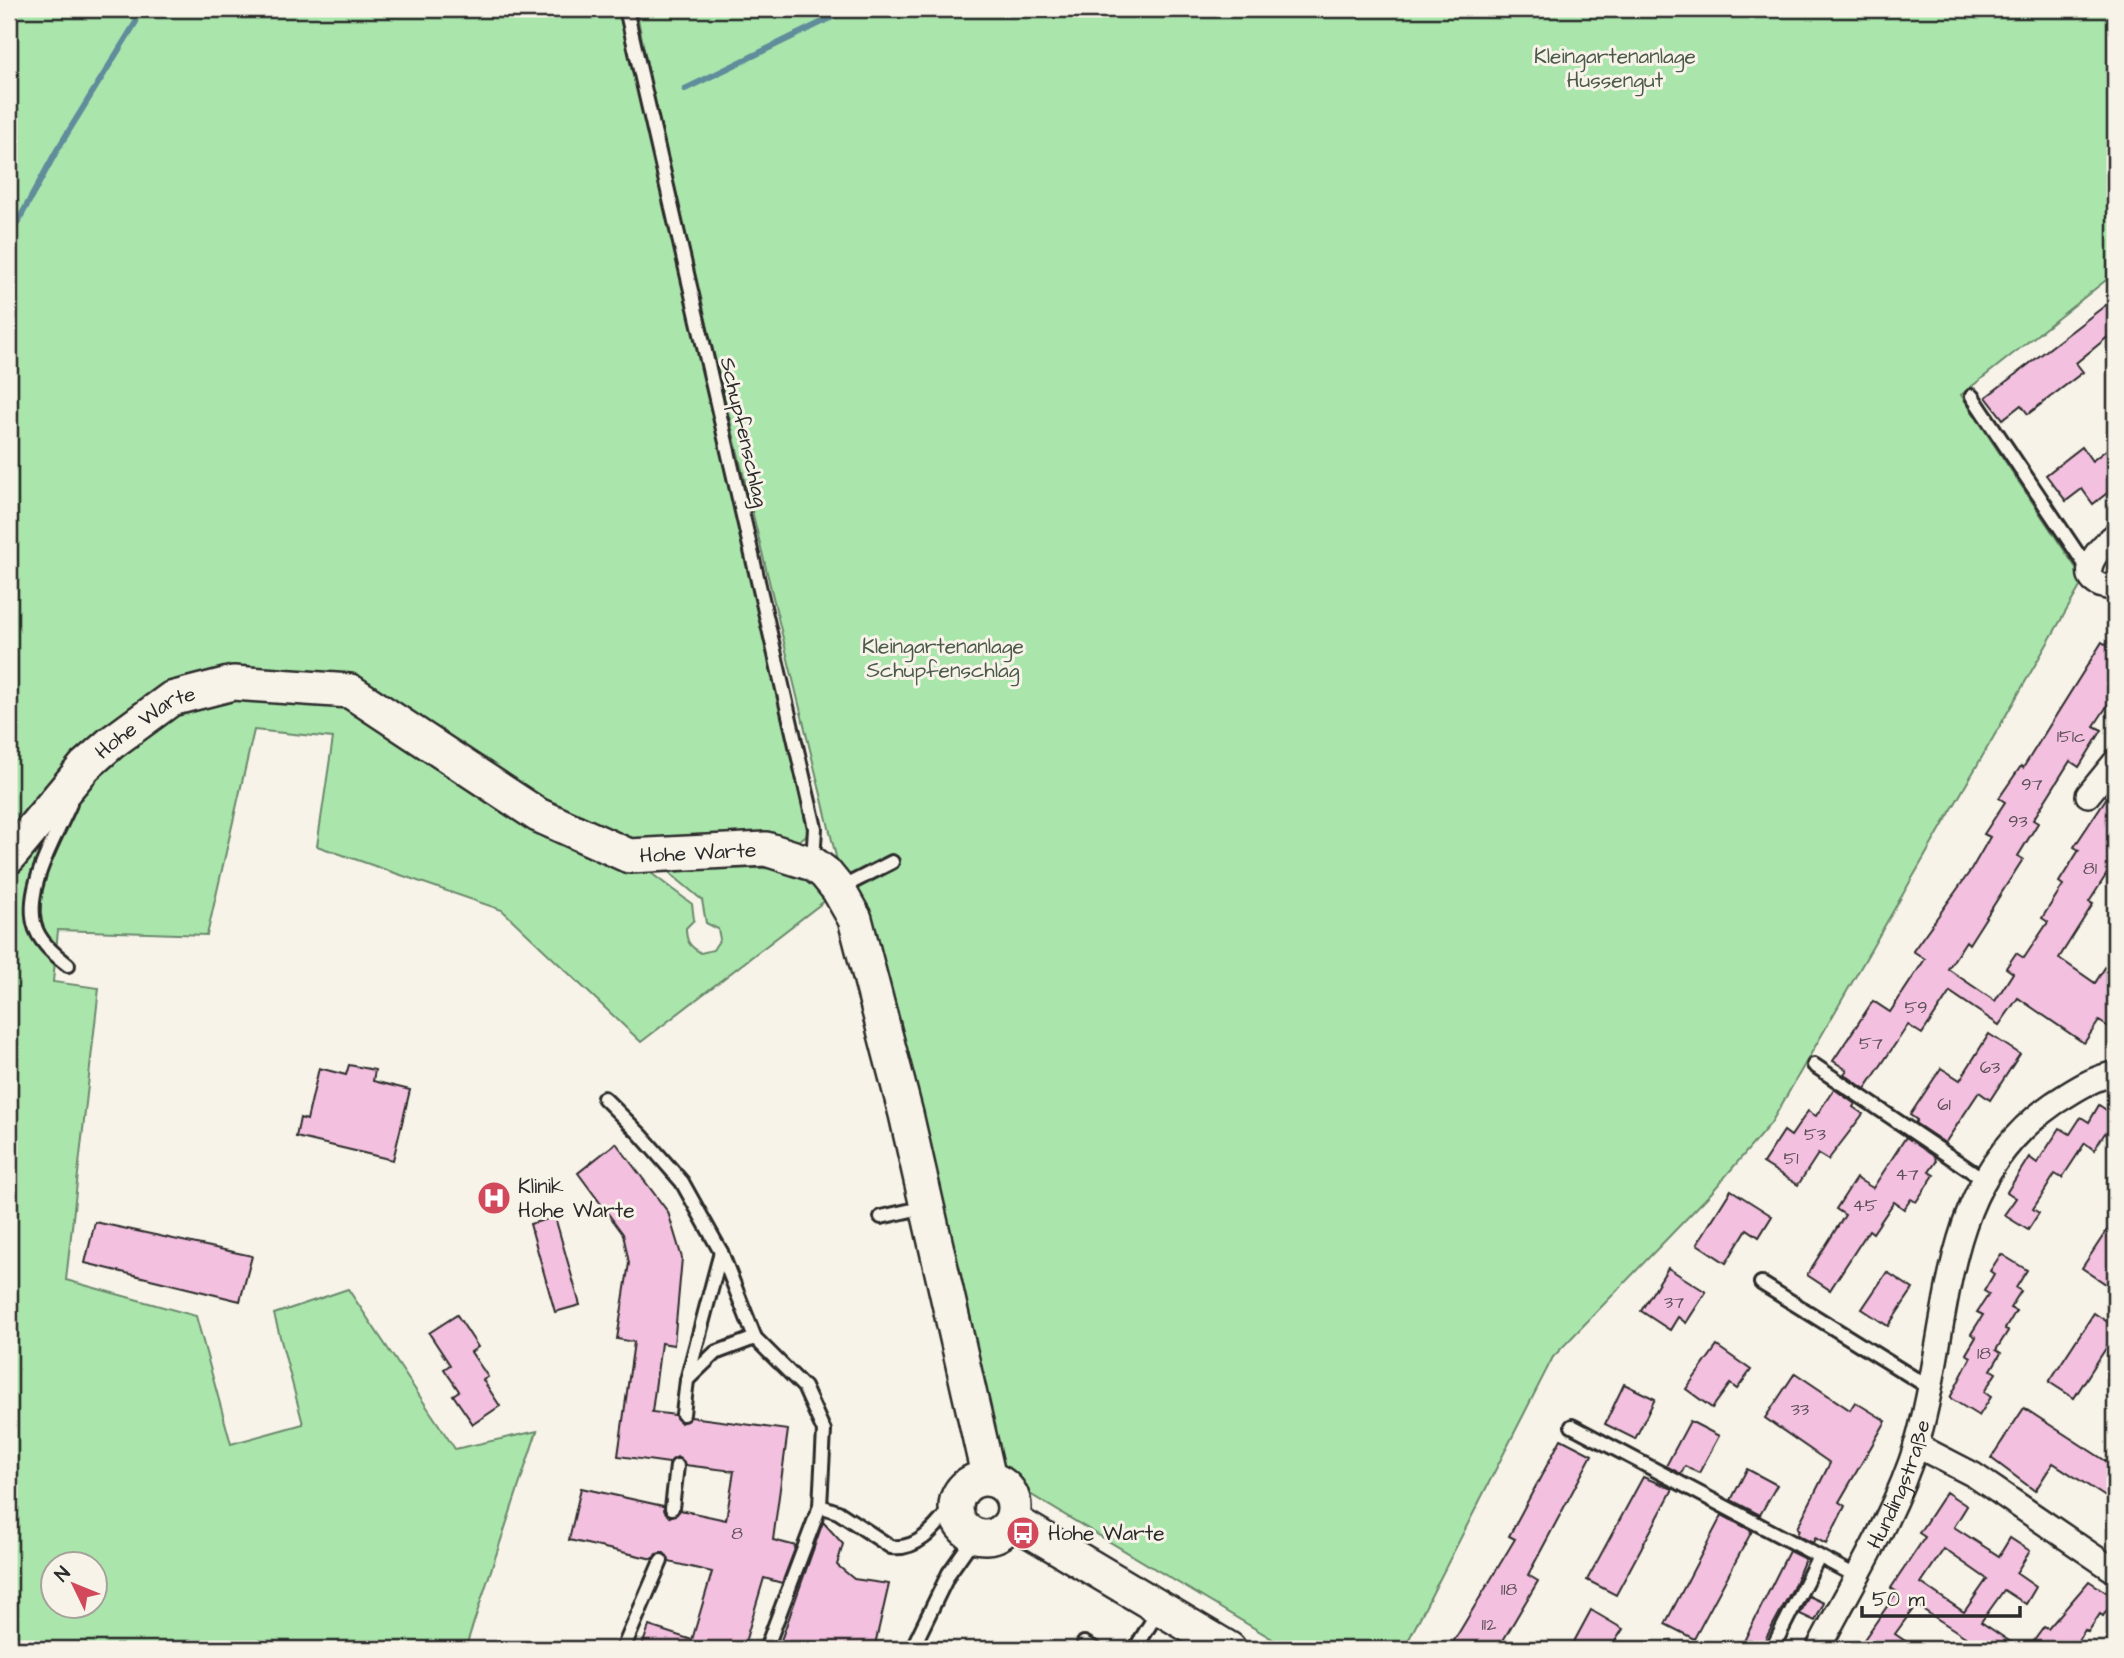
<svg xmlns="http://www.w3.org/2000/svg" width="2124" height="1658" font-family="'Architects Daughter',sans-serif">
<rect width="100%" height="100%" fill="#f7f3e8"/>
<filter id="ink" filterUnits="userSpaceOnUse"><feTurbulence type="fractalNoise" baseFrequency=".0143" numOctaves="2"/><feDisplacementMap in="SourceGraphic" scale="14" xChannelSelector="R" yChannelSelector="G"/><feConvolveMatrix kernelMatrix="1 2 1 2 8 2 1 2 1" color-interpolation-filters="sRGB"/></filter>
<g filter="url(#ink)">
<g fill="#aae6ac" stroke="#6a886c" stroke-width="2" fill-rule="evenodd">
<polygon points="9,9 619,9 811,832 797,842 632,845 543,805 361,678 234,674 9,834"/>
<polygon points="636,9 2115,9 2115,273 1961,395 2084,580 1771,1123 1712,1192 1553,1357 1404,1649 1289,1649 1028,1493 995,1480 839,869 662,140"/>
<path d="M236,697L347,704L647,870L692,904L694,920L686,928C686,941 689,946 701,953L713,950L720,939L718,929L706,923L702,900L665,869L774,868L809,872L831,896L641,1042L502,910L317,846L333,738L254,730L207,935L58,930L53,982L99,988L66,1280L196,1316L231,1444L303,1424L274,1314L348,1289L455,1449L537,1431L465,1649H9V873L115,752L180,707ZM52,1564H94V1606H52Z"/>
</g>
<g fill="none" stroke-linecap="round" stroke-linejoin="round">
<g stroke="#608c9b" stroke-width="6">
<polyline points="685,89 849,9"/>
<polyline points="9,238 57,150 136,22"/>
</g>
</g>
<g fill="#f3c0df" stroke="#2b2b2b" stroke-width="2" fill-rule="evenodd">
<polygon points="2115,298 2115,331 2076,363 2083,372 2028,414 2021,405 2003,419 1986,397"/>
<polygon points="2115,443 2115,487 2093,504 2082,489 2066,501 2046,475 2082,447 2092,461"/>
<polygon points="2102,642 2115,651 2115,694 2094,726 2102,730 2079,767 2070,761 2033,820 2038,823 2018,856 2023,859 1969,944 1966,941 1948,969 1995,1001 2013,973 2006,968 2016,953 2024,958 2048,922 2042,918 2063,885 2059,882 2079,850 2074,847 2115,785 2115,861 2089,902 2093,904 2059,958 2095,983 2115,952 2115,1031 2099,1021 2084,1043 2018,998 1999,1025 1950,992 1922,1034 1908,1025 1865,1089 1844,1074 1847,1070 1833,1061 1873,1001 1890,1012 1925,959 1913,951 1971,870 1990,837 1984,834 2005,802 1999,798 2021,766 2023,768"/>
<polygon points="1989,1034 2020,1054 1990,1100 1979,1092 1945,1143 1915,1123 1917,1120 1910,1115 1941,1068 1960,1080"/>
<polygon points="349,1065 375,1070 373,1081 410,1090 393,1160 296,1137 300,1118 307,1120 319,1068 346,1075"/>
<polygon points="1834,1089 1855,1104 1853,1107 1863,1114 1828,1160 1818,1154 1798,1185 1763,1163 1784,1131 1791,1136 1808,1111 1816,1116"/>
<polygon points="2099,1105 2115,1116 2115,1139 2105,1133 2094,1150 2085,1143 2062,1178 2055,1174 2044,1192 2033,1209 2039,1213 2028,1230 2004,1215 2016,1198 2007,1192 2029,1157 2037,1163 2060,1128 2070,1134 2081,1117 2089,1122"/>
<polygon points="1906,1137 1935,1157 1936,1162 1929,1172 1934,1175 1916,1202 1911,1199 1904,1209 1894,1202 1873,1233 1869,1230 1830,1290 1807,1275 1845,1215 1836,1209 1856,1178 1873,1188"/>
<polygon points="616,1143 668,1212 682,1258 674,1345 661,1343 652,1412 675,1415 681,1423 691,1417 788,1430 773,1540 796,1546 782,1583 764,1578 743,1649 641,1649 649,1626 692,1640 712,1572 669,1562 664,1553 656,1554 653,1559 569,1540 581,1488 663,1506 670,1517 680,1510 726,1520 734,1471 685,1465 677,1457 669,1463 618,1456 634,1342 617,1339 629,1263 623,1234 578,1173"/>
<polygon points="1731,1190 1772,1216 1759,1237 1747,1229 1726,1263 1697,1244"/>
<polygon points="555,1217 580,1305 555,1312 530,1224"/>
<polygon points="2115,1218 2115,1270 2106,1284 2082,1268"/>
<polygon points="95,1222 252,1256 240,1301 85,1263"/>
<polygon points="2001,1254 2027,1270 2016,1288 2021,1291 2010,1308 2016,1311 2005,1329 2008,1331 1996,1350 2001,1353 1991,1370 1996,1373 1984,1392 1991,1397 1979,1416 1950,1398 1971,1357 1966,1354 1976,1337 1971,1334 1983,1315 1977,1312 1989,1294 1984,1291 1994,1274 1990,1271"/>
<polygon points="1668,1268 1706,1292 1686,1323 1678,1317 1670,1330 1641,1311"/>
<polygon points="1887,1272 1913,1289 1888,1326 1862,1309"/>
<polygon points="2094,1313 2115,1327 2115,1334 2074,1398 2049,1382"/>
<polygon points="457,1315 478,1347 471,1352 488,1377 483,1380 500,1406 473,1424 453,1395 459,1391 444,1369 450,1365 429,1333"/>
<polygon points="1717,1346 1751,1370 1737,1389 1730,1384 1712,1408 1686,1389"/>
<polygon points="1795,1373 1850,1410 1855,1402 1886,1421 1839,1502 1845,1506 1826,1544 1815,1538 1813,1543 1797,1535 1799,1530 1797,1528 1830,1463 1765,1418"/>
<polygon points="1624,1384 1655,1399 1635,1439 1605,1424"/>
<polygon points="2024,1408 2115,1467 2115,1503 2053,1463 2035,1491 1991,1458"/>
<polygon points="1690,1421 1719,1436 1699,1473 1685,1466 1681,1474 1666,1466"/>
<polygon points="1561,1439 1592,1455 1528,1575 1538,1581 1498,1649 1449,1649 1515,1539 1509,1536"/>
<polygon points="1747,1469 1777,1485 1760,1515 1731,1500"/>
<polygon points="1643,1477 1673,1489 1616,1595 1587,1580"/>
<path d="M1946,1492L1967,1506L1954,1527L1999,1556L2010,1538L2030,1551L2016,1573L2036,1587L2026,1604L2004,1590L1981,1622L2021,1649H1984L1916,1605L1895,1634L1917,1649H1875L1863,1641L1897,1592L1891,1588L1925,1537L1919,1533ZM1944,1549L1987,1579L1964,1612L1921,1583Z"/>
<polygon points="1722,1515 1752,1531 1694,1639 1665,1624"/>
<polygon points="823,1522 843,1544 837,1565 854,1579 889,1584 874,1649 778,1649"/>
<polygon points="1789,1551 1805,1559 1793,1588 1760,1649 1740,1649"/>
<polygon points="2089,1581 2115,1598 2103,1616 2100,1614 2088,1632 2085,1630 2072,1649 2028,1649 2044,1627 2048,1629"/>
<polygon points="1809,1596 1824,1603 1815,1621 1800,1614"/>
<polygon points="1591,1610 1623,1629 1610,1649 1570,1649"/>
</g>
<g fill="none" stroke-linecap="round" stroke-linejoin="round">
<defs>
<g id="lane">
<polyline points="626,9 815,828 813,862"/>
<polyline points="1972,396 2090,572"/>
<polyline points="839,889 892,862"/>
<path d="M68,965C54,954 38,941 34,923C26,884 55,839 70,804"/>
<polyline points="1814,1065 1983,1179"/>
<path d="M604,1098L641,1135L682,1182L721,1252L755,1338L804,1387L824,1431L820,1506L838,1512L891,1547C921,1551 939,1522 957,1501"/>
<polyline points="881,1217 925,1207"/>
<polyline points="1761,1283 1930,1388"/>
<polyline points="688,1379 715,1353 755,1338"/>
<polyline points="683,1414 687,1380 721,1252"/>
<polyline points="1572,1426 1856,1576"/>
<polyline points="672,1508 677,1466"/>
<polyline points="1084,1643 1095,1649"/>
<polyline points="623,1649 661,1561"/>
<polyline points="766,1649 820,1506"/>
<polyline points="912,1649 949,1573 975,1536"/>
<polyline points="1135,1649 1160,1608"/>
<polyline points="1772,1649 1818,1558"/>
</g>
<g id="street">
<path d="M2115,535C2093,551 2071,586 2115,588"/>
<polyline points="2088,795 2115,762"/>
<polyline points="1916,1445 1974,1475 2115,1571"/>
<path id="s1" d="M1818,1649C1852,1583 1895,1515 1917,1443C1953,1320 1936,1186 2053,1104C2070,1093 2095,1076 2115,1074"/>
</g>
<g id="secondary">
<path id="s2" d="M9,857L85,766L111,743L171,699L233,683L350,691L538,815L629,856L766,849L813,864L825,873L838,889L855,919L906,1114L989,1479"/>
<circle cx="985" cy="1508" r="29"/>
<polyline points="1012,1520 1229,1649"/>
</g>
</defs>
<use href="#lane" stroke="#2b2b2b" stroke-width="18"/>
<use href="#street" stroke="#2b2b2b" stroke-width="28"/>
<use href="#secondary" stroke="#2b2b2b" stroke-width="38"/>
<use href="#lane" stroke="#f7f3e8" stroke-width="12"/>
<use href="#street" stroke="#f7f3e8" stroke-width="23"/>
<use href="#secondary" stroke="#f7f3e8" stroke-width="33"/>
</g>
</g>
<defs>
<symbol id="hospital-disc" viewBox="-11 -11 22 22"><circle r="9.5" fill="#d1495b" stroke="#f7f3e8"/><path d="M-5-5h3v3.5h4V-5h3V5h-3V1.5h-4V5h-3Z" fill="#fff"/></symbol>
<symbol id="bus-disc" viewBox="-11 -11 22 22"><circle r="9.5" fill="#d1495b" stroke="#f7f3e8"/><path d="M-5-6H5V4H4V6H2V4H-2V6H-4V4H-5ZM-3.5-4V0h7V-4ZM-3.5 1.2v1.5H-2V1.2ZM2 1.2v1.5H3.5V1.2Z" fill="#fff"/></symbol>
</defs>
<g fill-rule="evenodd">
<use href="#hospital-disc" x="475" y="1179" width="38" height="38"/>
<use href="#bus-disc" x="1004" y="1514" width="38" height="38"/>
</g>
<g text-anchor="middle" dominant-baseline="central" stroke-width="6" stroke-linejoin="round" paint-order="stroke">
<g font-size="18" fill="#5d5058">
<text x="2071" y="736">151c</text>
<text x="2032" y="784">97</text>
<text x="2018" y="821">93</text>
<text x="2090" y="868">81</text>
<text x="1916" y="1007">59</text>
<text x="1871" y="1043">57</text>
<text x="1990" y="1067">63</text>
<text x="1944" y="1104">61</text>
<text x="1815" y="1134">53</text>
<text x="1791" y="1158">51</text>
<text x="1907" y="1174">47</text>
<text x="1865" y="1205">45</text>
<text x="1674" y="1302">37</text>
<text x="1984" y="1353">18</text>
<text x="1800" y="1409">33</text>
<text x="737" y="1533">8</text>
<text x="1509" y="1589">118</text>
<text x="1489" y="1624">112</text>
</g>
<g font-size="21" fill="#4b5a4b" stroke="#f7f3e8">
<text x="1615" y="56">Kleingartenanlage<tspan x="1615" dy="24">Hussengut</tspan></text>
<text x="943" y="646">Kleingartenanlage<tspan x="943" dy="24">Schupfenschlag</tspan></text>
</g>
<g font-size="21" fill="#2b2b2b" stroke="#f7f3e8">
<text transform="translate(744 432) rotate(77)">Schupfenschlag</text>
<text stroke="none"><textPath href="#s2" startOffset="194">Hohe Warte</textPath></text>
<text stroke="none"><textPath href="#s2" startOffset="803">Hohe Warte</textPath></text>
<text stroke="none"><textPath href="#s1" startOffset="184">Hundingstraße</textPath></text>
</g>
<g font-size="21" fill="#2b2b2b" stroke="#f7f3e8" text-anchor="start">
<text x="518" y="1186">Klinik<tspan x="518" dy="24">Hohe Warte</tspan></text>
<text x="1048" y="1533">Hohe Warte</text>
</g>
</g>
<rect width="2124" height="1658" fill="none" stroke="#f7f3e8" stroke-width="35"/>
<rect x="18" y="18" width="2089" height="1623" fill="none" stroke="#2b2b2b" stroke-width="2.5" filter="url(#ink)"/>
<g transform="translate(74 1585) rotate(313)"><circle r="33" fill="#f7f3e8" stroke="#a5a39c" stroke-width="2"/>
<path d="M0-5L12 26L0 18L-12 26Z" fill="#d1495b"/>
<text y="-10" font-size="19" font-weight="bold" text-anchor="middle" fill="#2b2b2b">N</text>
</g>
<path d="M1862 1606v10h158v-10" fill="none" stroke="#2b2b2b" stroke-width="3.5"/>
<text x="1872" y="1606" font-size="21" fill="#2b2b2b" stroke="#f7f3e8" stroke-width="5" paint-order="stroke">50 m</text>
</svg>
